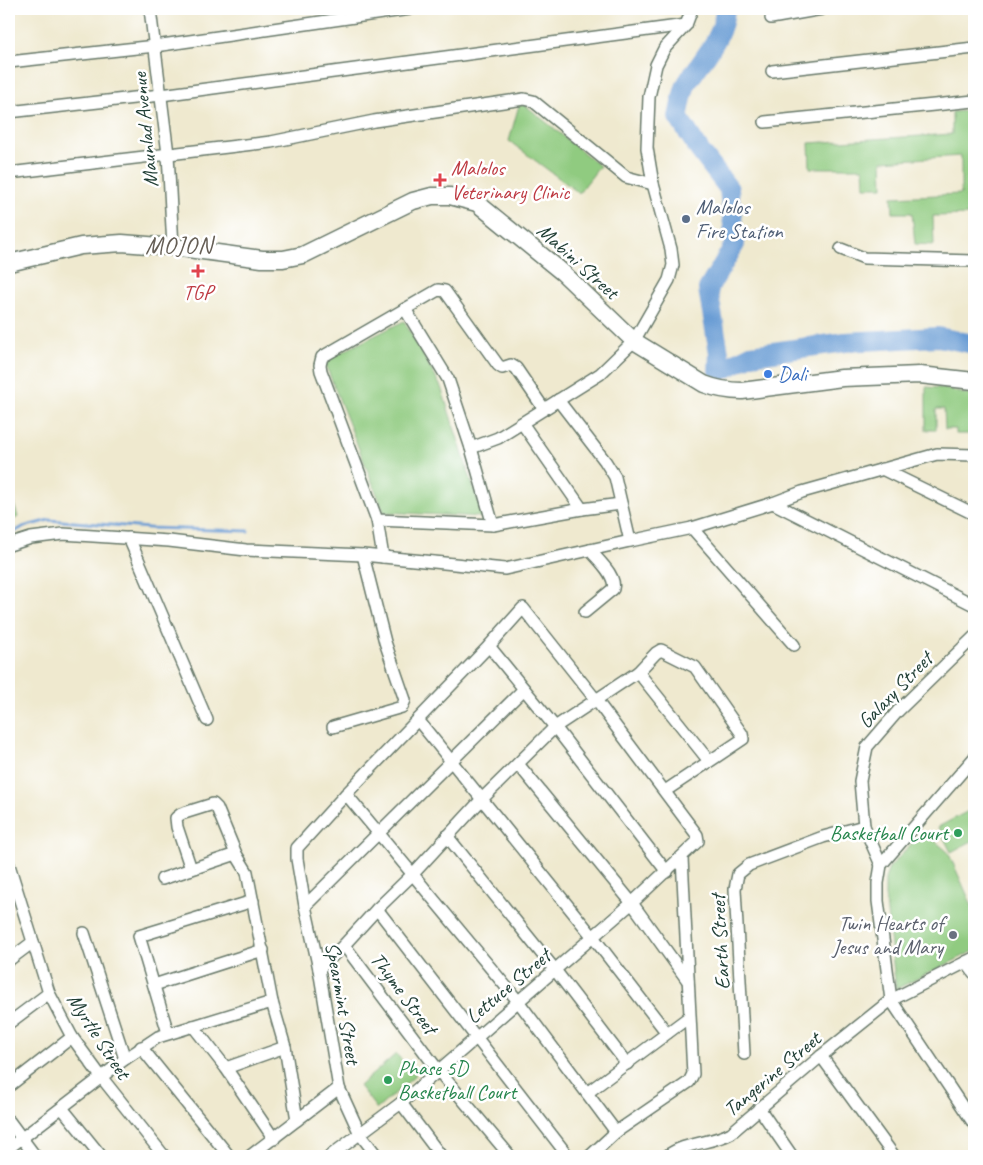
<svg xmlns="http://www.w3.org/2000/svg" width="983" height="1165" font-family="Caveat,sans-serif">
<rect width="100%" height="100%" fill="#fff"/>
<filter id="ink" filterUnits="userSpaceOnUse"><feTurbulence type="fractalNoise" baseFrequency=".02" numOctaves="2"/><feDisplacementMap in="SourceGraphic" scale="10" xChannelSelector="R" yChannelSelector="G"/><feConvolveMatrix kernelMatrix="1 2 1 2 8 2 1 2 1" color-interpolation-filters="sRGB"/></filter>
<filter id="wash" filterUnits="userSpaceOnUse"><feTurbulence type="fractalNoise" baseFrequency=".0096" numOctaves="4" result="noise"/><feDisplacementMap in="SourceGraphic" scale="20" xChannelSelector="R" yChannelSelector="G"/><feGaussianBlur stdDeviation="1.12" result="paint"/><feColorMatrix in="noise" values="0 0 0 0 0 0 0 0 0 0 0 0 0 0 0 0 0 1.4 0 .05"/><feComposite in="paint" operator="in"/></filter>
<g filter="url(#wash)">
<rect width="100%" height="100%" fill="#efe9cf"/>
<g fill="#90cb80" stroke="#58845a">
<polygon points="519,105 525,105 600,166 579,193 509,141"/>
<polygon points="974,110 974,215 933,216 934,245 915,244 912,213 893,213 892,197 961,194 961,156 882,161 883,187 864,187 863,168 810,168 809,143 952,134 952,112"/>
<polygon points="404,321 441,387 483,517 384,512 324,361"/>
<polygon points="926,387 942,388 973,396 971,434 956,434 956,429 945,429 944,409 936,409 936,430 926,430"/>
<polygon points="9,488 18,517 9,523"/>
<polygon points="974,808 974,840 951,852 938,827"/>
<polygon points="923,831 948,852 974,910 974,951 896,989 885,895 885,879 889,868"/>
<polygon points="396,1054 416,1075 377,1109 359,1086"/>
</g>
<g fill="none" stroke-linecap="round" stroke-linejoin="round">
<polyline stroke="#699cd4" stroke-width="3" points="9,535 23,527 49,520 149,528 248,531"/>
<path stroke="#699cd4" stroke-width="20" d="M725,9C724,38 702,59 687,83C682,92 681,106 678,117L700,151L729,189L735,244L708,289L719,353L718,372L751,355L845,342L938,337L974,344"/>
</g>
</g>
<g filter="url(#ink)">
<g fill="none" stroke-linecap="round" stroke-linejoin="round">
<defs>
<g id="street">
<polyline points="150,9 168,154 173,247"/>
<polyline points="771,18 822,9"/>
<polyline points="9,62 155,46 410,9"/>
<polyline points="772,71 974,48"/>
<polyline points="9,112 161,95 686,25"/>
<polyline points="765,122 974,101"/>
<polyline points="9,173 271,142 374,121 524,99 533,101 626,177 653,184"/>
<polyline points="841,249 864,258 974,261"/>
<polyline points="405,309 448,379 471,448 493,525"/>
<polyline points="558,400 605,461 615,477 630,541 692,528 794,645"/>
<polyline points="522,423 582,509 493,525 377,520 321,371 320,365 322,357 438,290 445,291 498,365 502,368 511,365 516,368 544,409"/>
<polyline points="471,448 498,438 600,374 634,341 669,280 673,265 671,249 653,184 647,148 649,97 656,65 664,49 686,25 692,9"/>
<polyline points="882,469 974,514"/>
<polyline points="773,503 974,605"/>
<polyline points="582,509 621,504"/>
<polyline points="377,520 383,557"/>
<polyline points="692,528 773,503 802,492 937,454 974,455"/>
<polyline points="129,538 207,720"/>
<polyline points="9,545 31,538 63,534 169,541 246,550 363,555 505,569 630,541"/>
<path d="M585,612L613,589C617,576 598,560 590,550"/>
<polyline points="489,646 555,727 667,872"/>
<polyline points="638,672 709,761"/>
<polyline points="418,720 593,937 667,1033"/>
<polyline points="333,727 402,707 405,700 385,642 363,555"/>
<polyline points="974,758 881,865 878,883 878,901 891,1000 974,1124"/>
<polyline points="518,764 632,903 688,981"/>
<polyline points="346,794 518,1001 616,1132"/>
<polyline points="447,836 555,970 627,1064"/>
<polyline points="9,865 49,993 72,1037 102,1078 164,1156"/>
<polyline points="881,865 864,826 860,781 867,747 898,711 974,637"/>
<polyline points="191,869 177,827 176,818 181,814 213,804 217,808 236,854 247,872 272,1002 285,1047 297,1120"/>
<polyline points="162,879 236,854"/>
<polyline points="305,906 524,689"/>
<polyline points="377,909 568,1156"/>
<polyline points="84,933 125,1059"/>
<polyline points="344,945 438,1070 510,1156"/>
<polyline points="9,960 33,942"/>
<polyline points="966,962 974,973"/>
<polyline points="319,969 344,945 377,909 412,875 483,798 555,727 638,672 656,653 661,650 695,667 742,734 743,739 665,791"/>
<polyline points="154,985 263,950"/>
<polyline points="9,1023 49,993"/>
<polyline points="193,1026 226,1068 274,1139"/>
<polyline points="168,1033 139,936 253,901"/>
<polyline points="141,1047 229,1156"/>
<polyline points="744,1054 735,889 738,874 749,865 823,837 864,826"/>
<polyline points="821,1056 894,1156"/>
<polyline points="226,1068 285,1047"/>
<polyline points="9,1086 72,1037"/>
<polyline points="587,1093 689,1017"/>
<polyline points="401,1103 441,1156"/>
<polyline points="62,1108 101,1156"/>
<polyline points="759,1108 792,1156"/>
<polyline points="9,1121 35,1156"/>
<polyline points="9,1148 125,1059 158,1037 272,1002"/>
<polyline points="250,1156 339,1088"/>
<polyline points="330,1156 401,1103 632,903 698,841 697,835 596,700 523,608 489,646 346,794 297,848 297,859 305,906 319,969 339,1088 360,1134 377,1156"/>
<polyline points="590,1156 616,1132 689,1082 693,1074 682,858"/>
<path d="M667,1156C685,1142 711,1144 731,1133L821,1056L891,1000L974,958"/>
</g>
<path id="secondary" d="M9,263L81,246L122,243L173,247L262,259H283L303,255L413,201L432,196H450L477,203L562,272L634,341L704,384C717,389 728,391 742,391L842,378L920,375L974,381"/>
</defs>
<use href="#street" stroke="#68796a" stroke-width="14"/>
<use href="#secondary" stroke="#68796a" stroke-width="19"/>
<use href="#street" stroke="#fff" stroke-width="11"/>
<use href="#secondary" stroke="#fff" stroke-width="16"/>
</g>
</g>
<g fill="#e0444e" stroke="#fff" stroke-width="2">
<path d="M437.5 172.5h5v5h5v5h-5v5h-5v-5h-5v-5h5z"/>
<path d="M195.5 263.5h5v5h5v5h-5v5h-5v-5h-5v-5h5z"/>
</g>
<circle fill="#5c6f8a" stroke="#fff" stroke-width="2" cx="686" cy="219" r="5"/>
<circle fill="#3f7fe0" stroke="#fff" stroke-width="2" cx="768" cy="374" r="5"/>
<g fill="#2e9e5b" stroke="#fff" stroke-width="2">
<circle cx="958" cy="833" r="5"/>
<circle cx="388" cy="1080" r="5"/>
</g>
<circle fill="#6b7280" stroke="#fff" stroke-width="2" cx="953" cy="935" r="5"/>
<g text-anchor="middle" dominant-baseline="central" stroke-width="5" stroke-linejoin="round" paint-order="stroke">
<g font-size="21" fill="#1f3d34" stroke="#fff">
<text transform="translate(145 130) rotate(-96)">Maunlad Avenue</text>
<text transform="translate(578 261) rotate(42)">Mabini Street</text>
<text transform="translate(895 690) rotate(-46)">Galaxy Street</text>
<text transform="translate(720 942) rotate(-93)">Earth Street</text>
<text transform="translate(508 986) rotate(-40)">Lettuce Street</text>
<text transform="translate(404 993) rotate(53)">Thyme Street</text>
<text transform="translate(343 1003) rotate(80)">Spearmint Street</text>
<text transform="translate(99 1036) rotate(57)">Myrtle Street</text>
<text transform="translate(772 1074) rotate(-40)">Tangerine Street</text>
</g>
<g font-size="21" fill="#be3a42" stroke="#fff" text-anchor="start">
<text x="451" y="168">Malolos<tspan x="451" dy="24">Veterinary Clinic</tspan></text>
<text x="198" y="292" text-anchor="middle">TGP</text>
</g>
<g font-size="21" fill="#4e5e75" stroke="#fff" text-anchor="start">
<text x="696" y="207">Malolos<tspan x="696" dy="24">Fire Station</tspan></text>
</g>
<g font-size="21" fill="#366cbe" stroke="#fff" text-anchor="start">
<text x="778" y="374">Dali</text>
</g>
<g font-size="21" fill="#27864d" stroke="#fff" text-anchor="end">
<text x="948" y="833">Basketball Court</text>
<text x="398" y="1068" text-anchor="start">Phase 5D<tspan x="398" dy="24">Basketball Court</tspan></text>
</g>
<g font-size="21" fill="#5b616d" stroke="#fff" text-anchor="end">
<text x="943" y="923">Twin Hearts of<tspan x="943" dy="24">Jesus and Mary</tspan></text>
</g>
<g font-size="24" letter-spacing="1" fill="#655e55" stroke="#fff">
<text x="179" y="245">MOJON</text>
</g>
</g>
<rect width="983" height="1165" fill="none" stroke="#fff" stroke-width="30"/>
</svg>
